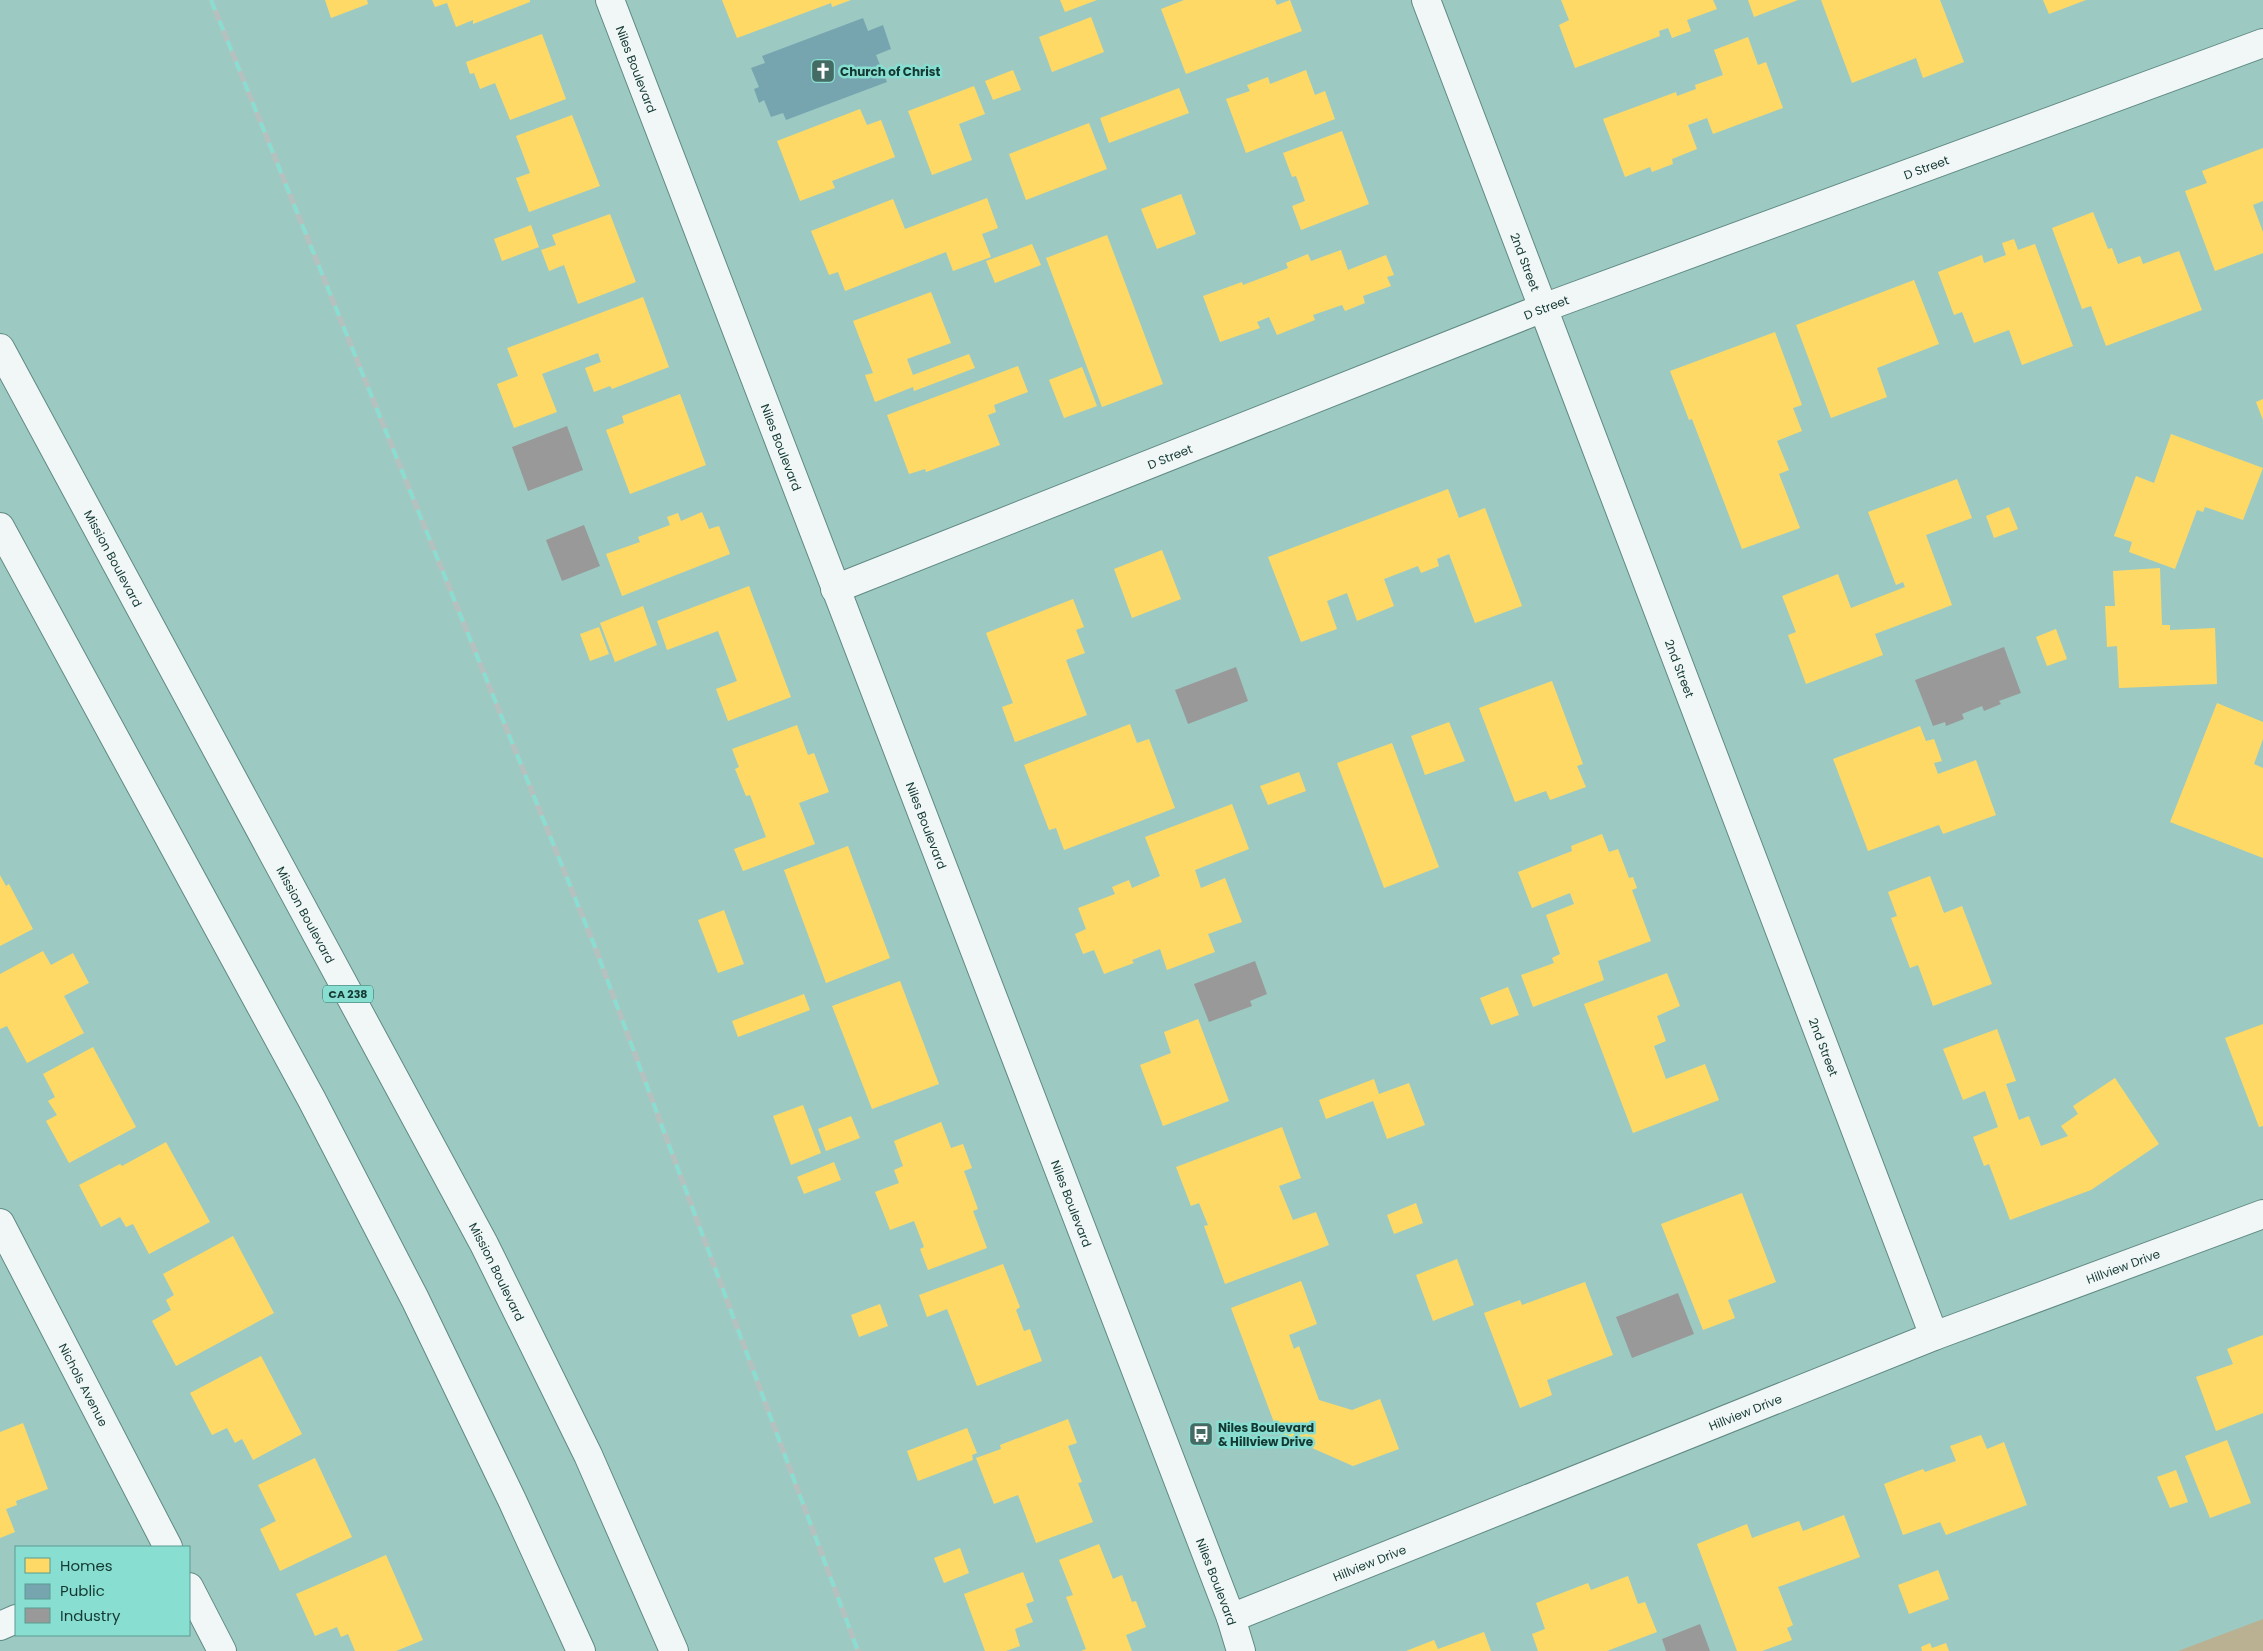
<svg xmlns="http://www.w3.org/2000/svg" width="2263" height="1651" font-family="Poppins,sans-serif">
<rect width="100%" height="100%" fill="#9ccac3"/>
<polygon fill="#bab192" points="2263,1619 2263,1651 2178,1651"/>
<g fill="#ffd966">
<polygon points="325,0 367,0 368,4 331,18"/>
<polygon points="432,0 530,0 530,2 473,24 473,20 456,27 447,3 435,7"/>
<polygon points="722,0 851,0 832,7 831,3 737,38"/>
<polygon points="1060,0 1097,0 1065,12"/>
<polygon points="1184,0 1275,0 1277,5 1290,0 1302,31 1186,74 1161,9"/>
<polygon points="1561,0 1713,0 1717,9 1687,20 1691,31 1672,38 1668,28 1659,31 1660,36 1575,68 1559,25 1569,20"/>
<polygon points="1748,0 1798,0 1754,17"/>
<polygon points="1821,0 1940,0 1964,62 1923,78 1916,58 1852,83"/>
<polygon points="2043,0 2086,0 2049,14"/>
<polygon points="1091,17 1104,52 1052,72 1039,37"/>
<polygon points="542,34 566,99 510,120 495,83 480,89 474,73 470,74 466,62"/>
<polygon points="1748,37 1758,65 1766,62 1783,108 1713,134 1707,118 1688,125 1697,149 1672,159 1673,164 1652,172 1650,167 1625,177 1603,119 1676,92 1677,96 1696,89 1695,85 1723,75 1714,50"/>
<polygon points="1013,70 1021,90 993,100 985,81"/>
<polygon points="1306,70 1315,95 1325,91 1335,119 1246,153 1226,99 1250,91 1247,85 1268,77 1270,84"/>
<polygon points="974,86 985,114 959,124 972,160 932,175 908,111"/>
<polygon points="1179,88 1189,113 1109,143 1100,118"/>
<polygon points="860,109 867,125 881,120 895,157 832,181 835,188 800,201 777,141"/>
<polygon points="572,115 600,186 529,212 516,178 530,173 516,136"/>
<polygon points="1089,123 1107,169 1026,200 1009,154"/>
<polygon points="1342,131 1369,204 1301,230 1292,206 1305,201 1296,176 1292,177 1283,153"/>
<polygon points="2263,148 2263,201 2253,205 2263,232 2263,253 2215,271 2185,191 2207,183 2202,171"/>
<polygon points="1181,194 1196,234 1157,249 1141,209"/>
<polygon points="987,198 998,228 982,234 991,257 953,271 946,252 845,291 838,272 829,275 811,231 893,199 905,229"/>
<polygon points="2093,212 2108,249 2112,248 2118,264 2140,256 2143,264 2179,251 2202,310 2106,346 2091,306 2082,309 2052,228"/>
<polygon points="610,214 636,282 578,304 564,265 549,271 541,250 556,245 552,235"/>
<polygon points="531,225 539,247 502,261 494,239"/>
<polygon points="1107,235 1163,384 1102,407 1046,258"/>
<polygon points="2014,239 2018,250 2035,244 2073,346 2022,365 2009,330 1974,343 1962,312 1954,315 1938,272 1982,255 1984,263 2006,255 2002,243"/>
<polygon points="1032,244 1041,265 995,283 986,261"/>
<polygon points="1341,250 1348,270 1386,255 1394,275 1387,277 1391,286 1363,296 1365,303 1345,311 1342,305 1313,315 1315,320 1277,335 1269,317 1257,322 1260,328 1220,342 1203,296 1242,282 1243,285 1288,268 1286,263 1308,254 1311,261"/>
<polygon points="1914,280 1939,344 1877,368 1887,397 1831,418 1796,325"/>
<polygon points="931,292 951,343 907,359 913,375 969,354 975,368 914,391 913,387 875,402 865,375 873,373 853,321"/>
<polygon points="643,297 669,367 612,389 610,386 594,392 585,368 601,362 598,353 542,374 557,412 514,428 497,384 518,376 507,348"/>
<polygon points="1775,332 1802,405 1793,408 1802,431 1777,441 1789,470 1779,474 1800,528 1742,549 1692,419 1689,420 1670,371"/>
<polygon points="1018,366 1028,392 994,405 996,412 988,415 1000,445 926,472 925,469 909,474 887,415"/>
<polygon points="1082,367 1097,406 1064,418 1049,380"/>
<polygon points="680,394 706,465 630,494 606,430 624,423 622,416"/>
<polygon points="2263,399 2263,420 2256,402"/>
<polygon points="2171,434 2263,468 2243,520 2205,507 2203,512 2197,510 2175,569 2129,552 2132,542 2114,536 2136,476 2154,483"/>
<polygon points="1957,479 1972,518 1926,535 1952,605 1875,634 1883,655 1806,684 1788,635 1796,632 1782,596 1838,574 1851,608 1905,587 1903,582 1896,585 1868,512"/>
<polygon points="1448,489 1459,518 1485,508 1522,606 1475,623 1449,554 1437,559 1439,566 1421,573 1418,566 1384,579 1394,606 1357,621 1347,593 1327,601 1337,629 1301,642 1268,557"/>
<polygon points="2009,507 2018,529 1994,538 1986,516"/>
<polygon points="702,512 709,529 719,526 730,554 622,596 606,554 640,542 638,537 670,525 667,517 678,513 681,521"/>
<polygon points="1162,550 1181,599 1132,618 1114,569"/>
<polygon points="2160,568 2162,625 2170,625 2170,630 2215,628 2217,684 2119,688 2117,646 2107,647 2105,606 2115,606 2113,571"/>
<polygon points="749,586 791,697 728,721 716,689 737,681 718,631 667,650 657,621"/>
<polygon points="1073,599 1084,627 1076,630 1085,653 1066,660 1087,715 1015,742 1002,707 1013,703 986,633"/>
<polygon points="643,606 657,645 615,662 600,623"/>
<polygon points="599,627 609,654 590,661 580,634"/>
<polygon points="2056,629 2067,659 2047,666 2036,637"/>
<polygon points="1552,681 1583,764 1577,766 1586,787 1550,800 1546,791 1515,802 1479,708"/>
<polygon points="2217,703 2263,722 2263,739 2254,764 2263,768 2263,858 2170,822"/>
<polygon points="1449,722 1465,761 1425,775 1411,736"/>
<polygon points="1130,724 1137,743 1149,739 1175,808 1064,850 1056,828 1049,830 1024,765"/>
<polygon points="797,725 808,755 814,753 829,792 799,803 815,844 743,871 734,849 766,837 750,795 746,796 735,769 739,767 732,749"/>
<polygon points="1920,726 1926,741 1934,739 1942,761 1934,763 1938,774 1976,760 1996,815 1943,834 1939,825 1868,851 1833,759"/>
<polygon points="1392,743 1439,867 1384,888 1337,763"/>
<polygon points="1299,772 1306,791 1268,805 1260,786"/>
<polygon points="1232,804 1249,849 1195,870 1201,888 1225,878 1242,922 1208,934 1215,952 1167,970 1160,949 1132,960 1134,963 1104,974 1094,950 1083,954 1075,934 1086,929 1078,908 1115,894 1112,887 1129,880 1132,888 1160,876 1145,837"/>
<polygon points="1602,834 1609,852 1618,849 1629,878 1633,877 1637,888 1632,890 1651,941 1598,961 1604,980 1533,1007 1521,975 1554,963 1552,958 1560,954 1546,915 1574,904 1570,893 1532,908 1518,872 1572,851 1571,846"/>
<polygon points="848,846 890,958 826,983 784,870"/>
<polygon points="0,875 6,886 9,884 33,929 0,946"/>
<polygon points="1930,876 1944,913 1962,906 1992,984 1933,1006 1918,965 1910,968 1891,918 1897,916 1888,892"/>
<polygon points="724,910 744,964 718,973 698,920"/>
<polygon points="43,951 51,965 73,953 89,983 64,996 84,1033 27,1063 7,1026 0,1029 0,974"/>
<polygon points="1667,973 1680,1006 1657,1016 1666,1041 1654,1046 1666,1079 1705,1064 1719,1100 1633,1133 1584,1004"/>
<polygon points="900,981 939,1084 872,1109 832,1006"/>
<polygon points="1508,987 1519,1015 1491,1025 1480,998"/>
<polygon points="804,994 810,1010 738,1037 732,1021"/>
<polygon points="1198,1019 1229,1101 1163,1126 1140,1065 1171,1053 1164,1032"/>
<polygon points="2263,1024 2263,1126 2259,1127 2225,1038"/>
<polygon points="1997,1029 2016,1081 2006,1084 2019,1120 2029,1116 2041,1146 2068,1136 2061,1126 2078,1114 2073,1106 2115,1078 2159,1144 2091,1190 2010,1220 1989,1164 1984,1166 1973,1137 1998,1127 1985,1091 1963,1100 1943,1049"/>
<polygon points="93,1047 136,1127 69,1163 46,1121 57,1115 48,1101 55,1097 43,1074"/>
<polygon points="1374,1079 1379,1094 1409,1083 1425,1125 1387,1139 1373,1101 1326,1119 1319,1100"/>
<polygon points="803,1105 821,1153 791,1165 773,1116"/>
<polygon points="851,1116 860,1138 826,1151 818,1129"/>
<polygon points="941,1122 951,1148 963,1144 972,1168 964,1171 978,1209 973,1211 987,1248 928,1270 920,1249 924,1247 914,1221 890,1230 875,1192 899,1183 894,1170 903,1166 894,1141"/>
<polygon points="1282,1127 1301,1178 1279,1186 1293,1220 1316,1212 1329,1245 1225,1284 1204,1226 1208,1225 1199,1203 1191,1206 1176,1167"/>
<polygon points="166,1142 210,1222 149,1254 133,1224 126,1227 120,1217 101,1227 79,1185 120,1164 122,1166"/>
<polygon points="834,1162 841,1180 804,1194 797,1177"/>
<polygon points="1742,1193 1776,1282 1728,1300 1735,1318 1703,1330 1661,1224"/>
<polygon points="1416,1203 1423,1223 1394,1234 1387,1215"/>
<polygon points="233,1236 274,1313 176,1366 152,1321 171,1310 166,1300 174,1295 163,1274"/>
<polygon points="1457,1259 1474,1305 1433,1321 1416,1275"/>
<polygon points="1003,1264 1020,1307 1016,1310 1024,1331 1030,1329 1042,1361 977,1386 947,1309 927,1317 919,1295"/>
<polygon points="1301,1281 1317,1324 1289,1335 1294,1349 1299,1346 1319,1400 1352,1410 1380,1399 1399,1449 1353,1466 1278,1433 1231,1308"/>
<polygon points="1585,1282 1613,1355 1547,1380 1552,1395 1520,1408 1484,1313 1520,1300 1522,1305"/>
<polygon points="880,1304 888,1326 859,1337 851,1315"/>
<polygon points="2263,1335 2263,1413 2216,1431 2196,1377 2233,1364 2227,1349"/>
<polygon points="261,1356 302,1434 253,1460 242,1439 235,1443 227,1428 212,1435 190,1393"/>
<polygon points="1068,1419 1077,1443 1068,1446 1082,1482 1078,1483 1093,1522 1036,1543 1018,1495 994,1504 976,1458 1001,1449 1000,1445"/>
<polygon points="23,1423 48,1489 16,1501 17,1505 6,1509 15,1532 0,1538 0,1432"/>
<polygon points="967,1428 977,1453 972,1455 973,1460 918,1481 907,1451"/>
<polygon points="1981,1435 1987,1449 2004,1442 2027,1505 1946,1535 1940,1522 1903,1535 1884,1484 1923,1469 1925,1472 1956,1461 1950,1446"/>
<polygon points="2227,1440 2251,1503 2210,1518 2185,1456"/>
<polygon points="315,1458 352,1537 280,1571 260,1529 276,1521 258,1485"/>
<polygon points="2176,1470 2188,1502 2170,1508 2157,1477"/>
<polygon points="1844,1515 1860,1557 1778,1587 1793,1625 1787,1628 1792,1640 1762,1651 1737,1651 1697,1544 1747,1524 1752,1538 1799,1521 1803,1531"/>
<polygon points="1099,1544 1113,1579 1122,1575 1132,1602 1136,1601 1146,1627 1126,1635 1132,1651 1081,1651 1086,1649 1066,1597 1073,1595 1059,1560"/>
<polygon points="960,1548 969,1573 944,1583 934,1558"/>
<polygon points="386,1555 423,1640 396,1651 355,1651 348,1634 341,1637 337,1627 315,1636 296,1594"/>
<polygon points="1938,1570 1949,1599 1909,1614 1898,1585"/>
<polygon points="1023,1572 1034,1601 1026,1604 1033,1622 1015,1629 1020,1646 1006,1651 985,1651 964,1594"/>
<polygon points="1628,1576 1638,1604 1645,1602 1657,1632 1607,1651 1538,1651 1532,1634 1545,1629 1536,1603 1588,1583 1591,1590"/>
<polygon points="1484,1632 1491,1651 1406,1651 1434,1640 1438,1649"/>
<polygon points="1930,1643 1932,1648 1946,1643 1949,1651 1922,1651 1921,1647"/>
</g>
<polygon fill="#76a5af" points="863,18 868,31 883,25 891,49 876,55 887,82 786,120 783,113 771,117 764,100 759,103 754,89 759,87 751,68 765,63 762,56"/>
<g fill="#999">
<polygon points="567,426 583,470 528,491 512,447"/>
<polygon points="584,525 600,566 562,581 546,540"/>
<polygon points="2004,647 2021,693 1999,701 2001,704 1984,711 1982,706 1962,714 1964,719 1946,726 1945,722 1933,726 1915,680"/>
<polygon points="1236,667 1248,701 1188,724 1175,690"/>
<polygon points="1255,961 1267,994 1250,1001 1252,1006 1209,1022 1194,984"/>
<polygon points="1678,1293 1694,1334 1632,1358 1616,1317"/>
<polygon points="1700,1624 1710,1651 1666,1651 1662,1639"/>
</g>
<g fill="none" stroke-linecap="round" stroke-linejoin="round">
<defs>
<g id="minor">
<path id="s1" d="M1426,0L1934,1336"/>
<path id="s2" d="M835,589L1543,308L2263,43"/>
<path id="s3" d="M0,1223L168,1547"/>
<polyline points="189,1587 222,1651"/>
<path id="s4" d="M1231,1618L1934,1336L2263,1214"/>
<polyline points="0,1626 16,1619"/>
</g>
<g id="major">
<path id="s5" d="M610,0L1231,1618L1241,1651"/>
<path id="s6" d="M0,348L484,1244L588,1455L674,1651"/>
<polyline points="0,527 312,1100 415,1299 512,1500 581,1651"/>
</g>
</defs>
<use href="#minor" stroke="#618984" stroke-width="30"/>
<use href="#major" stroke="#618984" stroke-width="30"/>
<use href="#minor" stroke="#f0f7f6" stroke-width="28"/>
<use href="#major" stroke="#f0f7f6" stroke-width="28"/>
<defs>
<polyline id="rail" points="211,0 595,947 858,1651"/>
</defs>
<use href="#rail" stroke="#b4c1bf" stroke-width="5.5"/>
<use href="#rail" stroke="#88ded0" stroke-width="4" stroke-dasharray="11" stroke-linecap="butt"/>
</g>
<defs>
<symbol id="church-square" viewBox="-11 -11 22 22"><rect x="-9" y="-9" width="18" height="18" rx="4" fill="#446c65" stroke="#88ded0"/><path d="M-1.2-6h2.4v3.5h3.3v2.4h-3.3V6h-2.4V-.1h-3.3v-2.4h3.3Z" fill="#fff"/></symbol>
<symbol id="bus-square" viewBox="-11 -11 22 22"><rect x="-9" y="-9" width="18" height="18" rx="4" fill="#446c65" stroke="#88ded0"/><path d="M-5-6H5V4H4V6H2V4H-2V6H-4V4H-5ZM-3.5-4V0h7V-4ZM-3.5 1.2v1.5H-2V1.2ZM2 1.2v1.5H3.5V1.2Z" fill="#fff"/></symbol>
</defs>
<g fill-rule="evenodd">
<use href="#church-square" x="809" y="57" width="28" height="28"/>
<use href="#bus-square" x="1187" y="1420" width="28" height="28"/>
</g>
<g text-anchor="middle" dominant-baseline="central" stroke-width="5" stroke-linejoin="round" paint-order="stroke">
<rect fill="#88ded0" stroke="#376a62" stroke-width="1" x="323" y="985.5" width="50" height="17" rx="4"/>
<g font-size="11" font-weight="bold" fill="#143933">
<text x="348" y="994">CA 238</text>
</g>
<g font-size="12" fill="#143933" stroke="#88ded0">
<text stroke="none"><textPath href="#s5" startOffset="74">Niles Boulevard</textPath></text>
<text stroke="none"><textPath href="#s2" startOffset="1170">D Street</textPath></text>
<text stroke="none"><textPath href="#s1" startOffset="280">2nd Street</textPath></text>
<text stroke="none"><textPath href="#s2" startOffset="765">D Street</textPath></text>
<text stroke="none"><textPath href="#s5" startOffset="479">Niles Boulevard</textPath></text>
<text stroke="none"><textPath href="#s2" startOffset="360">D Street</textPath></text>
<text stroke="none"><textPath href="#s6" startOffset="239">Mission Boulevard</textPath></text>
<text stroke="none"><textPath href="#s1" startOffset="715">2nd Street</textPath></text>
<text stroke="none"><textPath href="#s5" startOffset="884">Niles Boulevard</textPath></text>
<text stroke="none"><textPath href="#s6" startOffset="644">Mission Boulevard</textPath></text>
<text stroke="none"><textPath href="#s1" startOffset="1120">2nd Street</textPath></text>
<text stroke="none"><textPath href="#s5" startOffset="1289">Niles Boulevard</textPath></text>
<text stroke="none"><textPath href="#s4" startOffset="959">Hillview Drive</textPath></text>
<text stroke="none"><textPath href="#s6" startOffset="1049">Mission Boulevard</textPath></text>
<text stroke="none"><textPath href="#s3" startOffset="182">Nichols Avenue</textPath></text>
<text stroke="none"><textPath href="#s4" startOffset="554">Hillview Drive</textPath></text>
<text stroke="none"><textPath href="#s4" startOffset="149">Hillview Drive</textPath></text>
<text stroke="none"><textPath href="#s5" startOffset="1694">Niles Boulevard</textPath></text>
</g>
<g font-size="12" font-weight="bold" fill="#143933" stroke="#88ded0" text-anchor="start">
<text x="840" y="71">Church of Christ</text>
<text x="1218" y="1427">Niles Boulevard<tspan x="1218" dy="14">&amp; Hillview Drive</tspan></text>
</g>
</g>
<rect x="15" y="1546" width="175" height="90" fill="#88ded0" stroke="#5a9c91"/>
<rect x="25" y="1558" width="25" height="15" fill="#ffd966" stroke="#5a9c91"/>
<text x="60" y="1571" font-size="15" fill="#143933">Homes</text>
<rect x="25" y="1584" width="25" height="15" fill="#76a5af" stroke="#5a9c91"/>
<text x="60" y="1596" font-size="15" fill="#143933">Public</text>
<rect x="25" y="1608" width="25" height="15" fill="#999999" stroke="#5a9c91"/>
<text x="60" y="1621" font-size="15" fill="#143933">Industry</text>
</svg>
